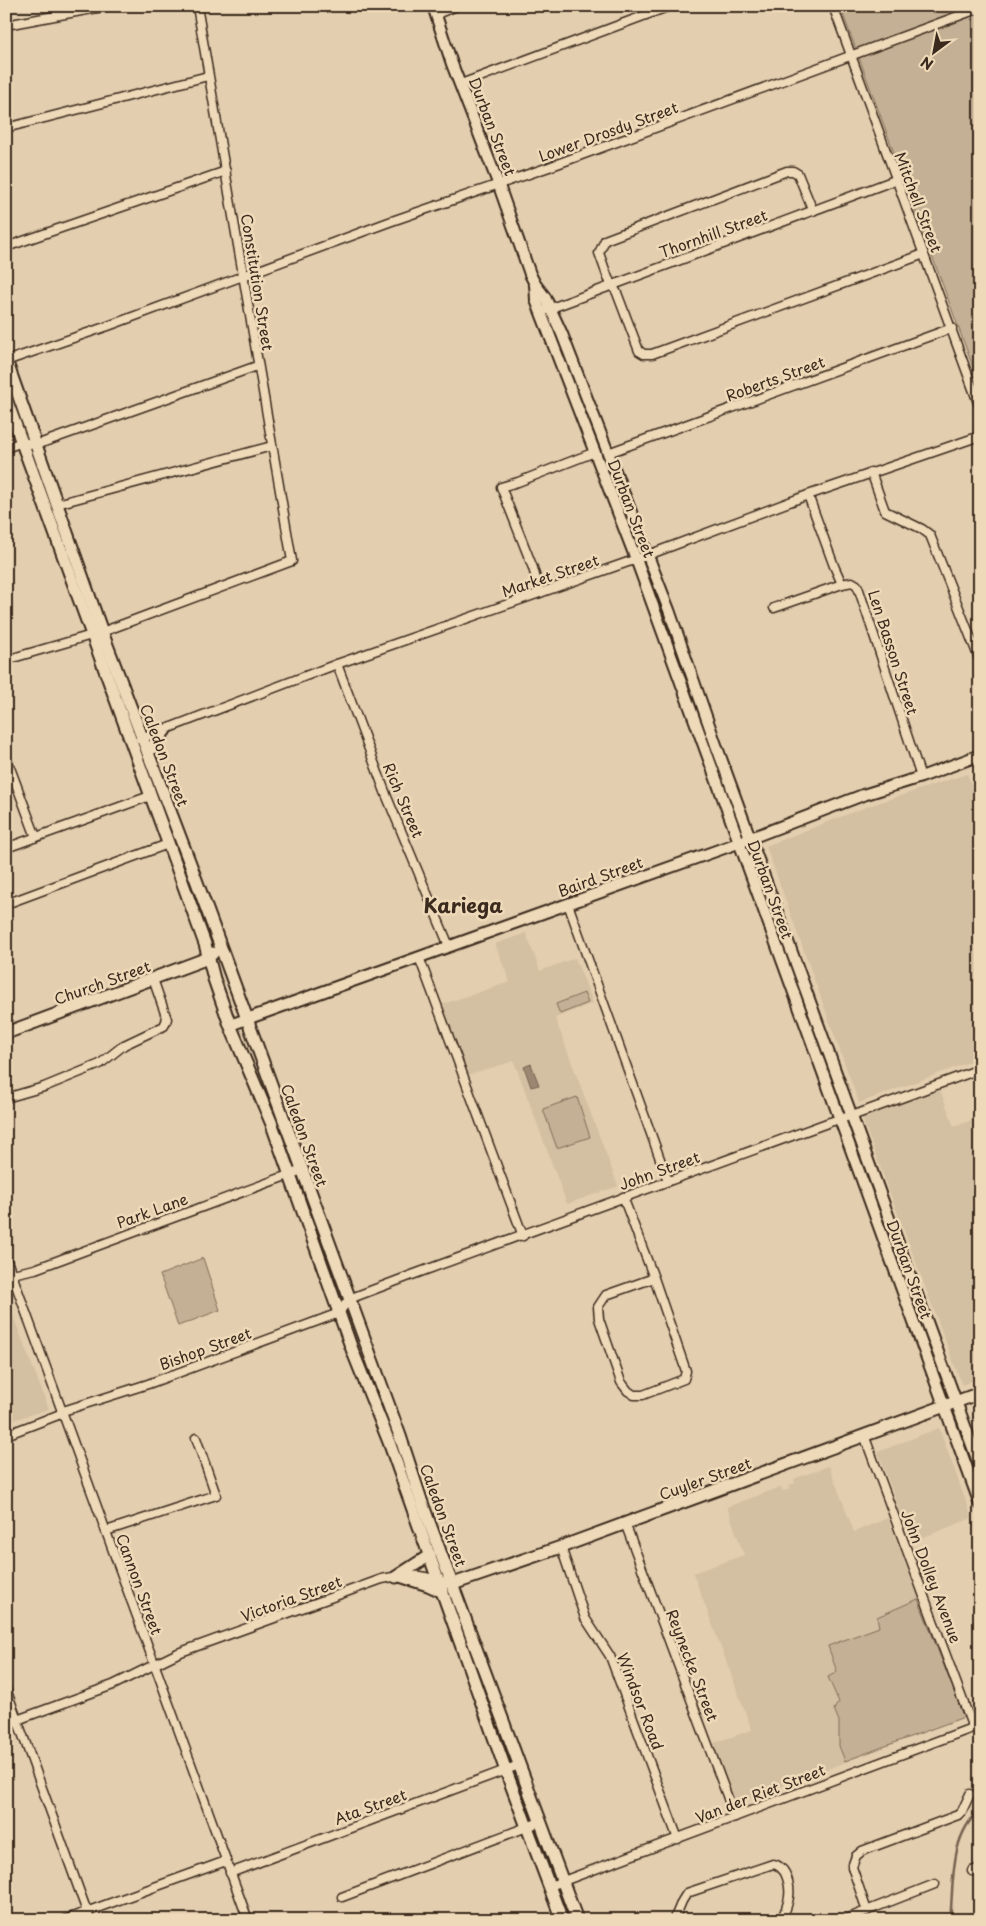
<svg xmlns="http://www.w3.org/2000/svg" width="986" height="1926" font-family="'Playpen Sans',sans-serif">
<rect width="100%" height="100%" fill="#e3ceaf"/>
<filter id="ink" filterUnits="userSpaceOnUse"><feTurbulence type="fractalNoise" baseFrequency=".02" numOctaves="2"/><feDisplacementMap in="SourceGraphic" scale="10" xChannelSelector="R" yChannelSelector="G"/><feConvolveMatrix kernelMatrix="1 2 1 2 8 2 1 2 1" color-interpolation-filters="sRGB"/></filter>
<g filter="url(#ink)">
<g fill="#d3bfa1">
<polygon points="967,774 980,805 980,1058 859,1103 766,846 869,806"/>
<polygon points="526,933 540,971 575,958 593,1003 555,1018 618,1186 567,1204 514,1061 464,1076 437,1006 510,982 495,944"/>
<polygon points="938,1084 954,1127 980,1117 980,1378 962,1385 860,1113"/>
<polygon points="8,1303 49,1409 6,1422 6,1304"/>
<polygon points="939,1428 972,1518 911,1542 878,1452"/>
<polygon points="829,1466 854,1532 888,1518 964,1717 732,1805 708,1745 752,1730 693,1573 744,1555 727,1507 781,1487 783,1491 790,1489 789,1485 795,1483 794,1479"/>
</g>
<g fill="#c4b094" stroke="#806d59">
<polygon points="840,6 980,6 980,386"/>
<polygon points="584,993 588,1003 560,1014 556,1004"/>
<polygon points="577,1097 590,1137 557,1148 543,1109"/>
<polygon points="203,1258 220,1310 178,1326 160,1275"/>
<polygon points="918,1599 964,1717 845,1761 839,1746 839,1721 834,1709 839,1702 828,1677 837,1672 828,1646 879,1627 877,1617"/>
</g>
<polygon fill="#9c8872" stroke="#756250" points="531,1064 539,1085 531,1087 524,1067"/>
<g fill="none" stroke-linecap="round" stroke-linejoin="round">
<path stroke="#756250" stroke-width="2.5" d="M950,1920C954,1884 949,1836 980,1810"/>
<defs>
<g id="minor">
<polyline points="833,6 980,408"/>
<polyline points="436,14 457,6"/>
<polyline points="6,25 108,6"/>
<polyline points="461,84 670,6"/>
<polyline points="6,128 208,76"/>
<polyline points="813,211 798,174 793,171 787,171 605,240 599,253 608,278 617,293 639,351 644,354 652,354 924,254"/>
<polyline points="6,247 226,171"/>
<polyline points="546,310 895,180"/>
<polyline points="6,361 108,326 389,222 549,167 980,8"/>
<polyline points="6,448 22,442 36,445 257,366"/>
<polyline points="608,453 952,328"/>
<polyline points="871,472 885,511 922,529 930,535 980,661"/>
<polyline points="808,495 834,566 842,584 852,582 857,585 859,590 921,777"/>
<polyline points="57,504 272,446"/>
<polyline points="540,593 533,568 501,487 518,482 595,452"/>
<polyline points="774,608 842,584"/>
<path d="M6,660L102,632L292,561C259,376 228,191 197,6"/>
<polyline points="337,664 387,797 449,946"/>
<polyline points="140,739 337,664 648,555 808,495 980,436"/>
<polyline points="6,757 36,837"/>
<polyline points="6,848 150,796"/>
<polyline points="6,904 168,844"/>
<polyline points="568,904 668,1181"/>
<polyline points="419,957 523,1236"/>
<polyline points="6,1098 44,1087 100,1064 124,1045 164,1026 167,1019 153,979"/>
<polyline points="623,1197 654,1278 686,1371 684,1379 643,1395 634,1395 628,1391 621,1382 599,1319 598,1307 606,1295 654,1278"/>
<polyline points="6,1258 248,1920"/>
<polyline points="12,1274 35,1269 302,1170"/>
<polyline points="6,1435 58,1415 63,1411 148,1384 339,1313 349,1299 412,1275 830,1122 860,1113 980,1069"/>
<polyline points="864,1435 973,1728"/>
<polyline points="625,1523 735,1817"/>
<polyline points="106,1531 216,1495 196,1438"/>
<polyline points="561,1547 585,1618 610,1656 678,1839"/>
<polyline points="6,1689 90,1920"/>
<path d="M6,1724L113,1685L178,1653L382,1579C401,1575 420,1573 439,1581"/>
<polyline points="972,1871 980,1868"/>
<polyline points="230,1873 519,1765"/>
<polyline points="550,1886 980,1725"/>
<polyline points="342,1897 540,1822"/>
<polyline points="867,1911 852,1867 856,1856 862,1851 958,1815 962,1811 970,1794"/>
<polyline points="64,1920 226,1861"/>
<path d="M674,1920L682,1901L687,1893L773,1864C779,1865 782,1868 785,1873C793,1890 789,1904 781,1920"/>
<polyline points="843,1920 935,1884"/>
</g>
<g id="tertiary">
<polyline points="433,6 452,64 498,183 530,274 535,284 545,297 562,334 669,610 715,742 980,1467"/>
<polyline points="535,284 536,300 636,559 980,1504"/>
<polyline points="230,1025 738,843 863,795 921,777 980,755"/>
</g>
<g id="secondary">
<polyline points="6,360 102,632 191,866 400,1436 422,1503 577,1920"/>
<polyline points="6,399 205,944 214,979 230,1025 271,1122 353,1352 389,1442 506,1771 562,1920"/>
<polyline points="148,753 165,730"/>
<polyline points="6,1033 208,958 213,953"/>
<polyline points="400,1576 428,1585 443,1592"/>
<polyline points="396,1577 430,1555"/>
<polyline points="446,1582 453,1584 561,1547 980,1393"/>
</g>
</defs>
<use href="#minor" stroke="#3b2a1e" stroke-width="11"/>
<use href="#tertiary" stroke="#3b2a1e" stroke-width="14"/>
<use href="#secondary" stroke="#3b2a1e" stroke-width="15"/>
<use href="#minor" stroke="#eed9b8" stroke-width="8"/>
<use href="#tertiary" stroke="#eed9b8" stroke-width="10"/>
<use href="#secondary" stroke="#eed9b8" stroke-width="11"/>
</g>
</g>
<g text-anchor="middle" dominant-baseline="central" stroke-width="5" stroke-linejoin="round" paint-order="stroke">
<g font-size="15" fill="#3b2a1e" stroke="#eed9b8">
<text transform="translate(493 126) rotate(69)">Durban Street</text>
<text transform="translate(608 131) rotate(-20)">Lower Drosdy Street</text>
<text transform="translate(919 202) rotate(69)">Mitchell Street</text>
<text transform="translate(713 233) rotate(-20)">Thornhill Street</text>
<text transform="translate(258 282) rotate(81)">Constitution Street</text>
<text transform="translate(775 378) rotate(-20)">Roberts Street</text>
<text transform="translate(632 508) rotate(69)">Durban Street</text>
<text transform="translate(550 575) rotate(-19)">Market Street</text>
<text transform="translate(894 652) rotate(72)">Len Basson Street</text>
<text transform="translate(165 755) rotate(69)">Caledon Street</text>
<text transform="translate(404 800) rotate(67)">Rich Street</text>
<text transform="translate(600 876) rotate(-20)">Baird Street</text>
<text transform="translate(771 889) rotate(70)">Durban Street</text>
<text transform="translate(102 982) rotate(-20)">Church Street</text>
<text transform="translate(305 1135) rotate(70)">Caledon Street</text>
<text transform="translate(659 1170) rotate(-20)">John Street</text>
<text transform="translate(152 1210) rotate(-20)">Park Lane</text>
<text transform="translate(910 1269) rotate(70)">Durban Street</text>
<text transform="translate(205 1348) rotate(-20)">Bishop Street</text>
<text transform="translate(705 1478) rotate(-20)">Cuyler Street</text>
<text transform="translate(444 1515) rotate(70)">Caledon Street</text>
<text transform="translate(932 1576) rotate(69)">John Dolley Avenue</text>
<text transform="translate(140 1584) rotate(70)">Cannon Street</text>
<text transform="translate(291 1598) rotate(-20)">Victoria Street</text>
<text transform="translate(693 1665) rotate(69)">Reynecke Street</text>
<text transform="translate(641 1701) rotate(69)">Windsor Road</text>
<text transform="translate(760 1793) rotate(-21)">Van der Riet Street</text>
<text transform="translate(370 1806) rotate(-20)">Ata Street</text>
</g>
<g font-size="20" font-weight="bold" fill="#3b2a1e" stroke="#eed9b8">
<text x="463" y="905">Kariega</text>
</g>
</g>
<rect width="986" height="1926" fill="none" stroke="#eed9b8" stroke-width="25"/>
<rect x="12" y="12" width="961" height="1901" fill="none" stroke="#3b2a1e" stroke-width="2" filter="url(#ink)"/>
<g transform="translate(934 52) rotate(212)" stroke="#eed9b8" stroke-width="4" paint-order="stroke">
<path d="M0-4L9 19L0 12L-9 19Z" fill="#3b2a1e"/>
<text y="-8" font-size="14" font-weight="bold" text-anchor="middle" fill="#3b2a1e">N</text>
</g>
</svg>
